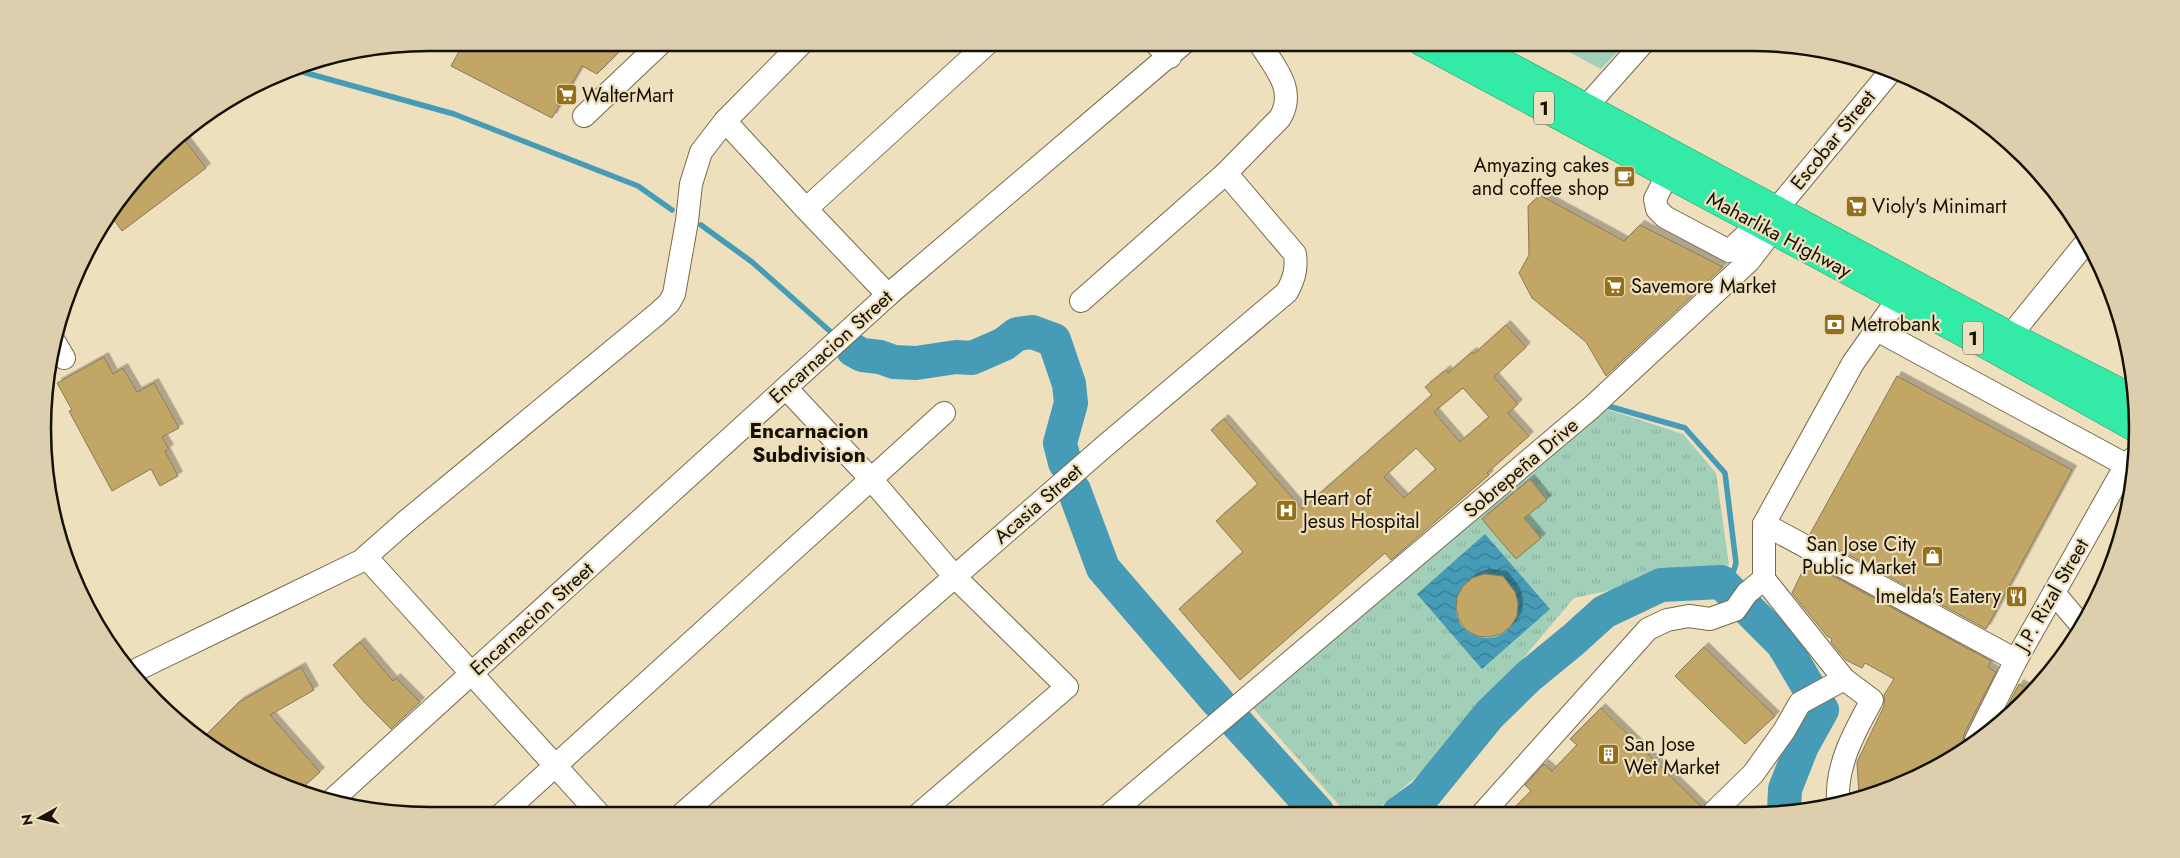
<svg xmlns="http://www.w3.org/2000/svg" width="2180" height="858" font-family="Jost,sans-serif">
<defs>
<pattern id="park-tufts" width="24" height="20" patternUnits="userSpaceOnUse" patternTransform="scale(1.25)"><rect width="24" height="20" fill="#a2cfb8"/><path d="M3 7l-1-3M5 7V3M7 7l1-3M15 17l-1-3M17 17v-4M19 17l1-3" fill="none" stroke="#8bb19d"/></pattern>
<pattern id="water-waves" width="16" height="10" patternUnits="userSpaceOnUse" patternTransform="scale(1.25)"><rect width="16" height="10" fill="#469bb6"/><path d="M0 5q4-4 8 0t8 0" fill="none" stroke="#397d92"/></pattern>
<filter id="shadow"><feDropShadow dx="4.5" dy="-4.5" stdDeviation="0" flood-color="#0004"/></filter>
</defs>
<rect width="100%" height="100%" fill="#eedfbd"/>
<polygon fill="#a2cfb8" points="1552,43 1626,43 1601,69"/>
<polygon fill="url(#park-tufts)" points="1606,409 1683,434 1716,473 1729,565 1574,598 1440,757 1373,813 1346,813 1253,708"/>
<path fill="url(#water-waves)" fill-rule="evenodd" d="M1485,534L1550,609L1482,669L1417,594ZM1472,578L1515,592C1522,617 1506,646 1477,636C1448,626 1452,594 1472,578Z"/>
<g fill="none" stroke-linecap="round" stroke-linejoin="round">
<g stroke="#469bb6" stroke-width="5.5">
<polyline points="292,69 454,114 638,186 672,210"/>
<polyline points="701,225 752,262 832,333"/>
<polyline points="1608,406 1685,428 1725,473 1736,563 1728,590"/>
</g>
<g stroke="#469bb6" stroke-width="34">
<polyline points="853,350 862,355 880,357 894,362 916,363 956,357 972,358 1004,344 1017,334 1032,332 1054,340 1069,384 1071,403 1060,443 1065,463"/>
<polyline points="1074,490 1103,568 1218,702"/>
<polyline points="1235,721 1318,813"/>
<polyline points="1399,813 1424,795 1489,715 1529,676 1573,640 1604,612 1661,585 1721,582 1783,644 1822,710 1802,746 1785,789 1784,812"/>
</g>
</g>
<g fill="#c1a665" stroke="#877a5a" fill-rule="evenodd" filter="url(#shadow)">
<polygon points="464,42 629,42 597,74 582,66 552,118 451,66"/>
<polygon points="180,134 206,168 122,231 111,216 174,138"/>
<polygon points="1540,195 1624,241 1640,225 1723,267 1606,376 1586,342 1532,298 1519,273 1529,255 1528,206"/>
<path d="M1506,325L1526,347L1494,377L1518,404L1508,413L1529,436L1487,473L1489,475L1420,535L1391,560L1385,553L1240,680L1179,609L1243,552L1216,521L1258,484L1211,430L1224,419L1302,509L1432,395L1425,387L1446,370L1448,373L1472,352L1474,354ZM1463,388L1489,417L1460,442L1434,412ZM1416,448L1436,469L1404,498L1384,477Z"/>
<polygon points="104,357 113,374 123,368 137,392 154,383 179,428 162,437 169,449 165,451 178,476 160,486 151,469 112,491 69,411 72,410 57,383"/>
<polygon points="1897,376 2072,470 1986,629 1810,534"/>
<polygon points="1530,479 1547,500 1524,518 1541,538 1516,559 1482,519"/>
<polygon points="1807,562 1991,661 1988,667 1996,672 1964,734 1963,740 1965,747 1922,776 1859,795 1857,762 1884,706 1884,695 1894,679 1865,663 1862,668 1846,660 1831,642 1832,639 1827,636 1792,593"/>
<polygon points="1484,574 1503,576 1515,592 1518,603 1517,616 1511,626 1501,634 1490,637 1477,636 1466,630 1459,620 1456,609 1457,597 1463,586 1472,578"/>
<polygon points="360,642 393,681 396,678 420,702 391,729 365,703 333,665"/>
<polygon points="1704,647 1775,716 1745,744 1675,676"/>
<polygon points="301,667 314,690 270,715 320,772 299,791 258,776 201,740 239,702"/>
<polygon points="2019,684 2031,691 2006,719 1998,724"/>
<polygon points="1601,708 1702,807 1701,812 1509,813 1531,791 1525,785 1544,764 1552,771 1577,745 1570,739"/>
</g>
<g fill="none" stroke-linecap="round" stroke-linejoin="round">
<defs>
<g id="minor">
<polyline points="1154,42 1170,57"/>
<polyline points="1586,107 1644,42"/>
<polyline points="584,116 662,42"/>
<polyline points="725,121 806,209 888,295"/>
<polyline points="1675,160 1655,199 1657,209 1665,217 1729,251 1759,223"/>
<polyline points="806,209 989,42"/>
<path d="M1081,301L1226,173L1280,118C1297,89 1274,67 1259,42"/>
<polyline points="1877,330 2126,465"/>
<polyline points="2010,336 2088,240"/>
<polyline points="54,341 64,358"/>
<polyline points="786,388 871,479 955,577 1067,687 919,814"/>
<polyline points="1764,524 2016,660"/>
<polyline points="366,557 600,815"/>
<path d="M1764,579L1844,679L1872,700C1855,731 1836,764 1838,801"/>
<polyline points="2054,593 2081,625"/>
<polyline points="134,671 361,561 404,523 657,314 669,303 674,294 687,221 691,184 701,152 725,121 803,42"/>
<polyline points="1976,740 2016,660 2126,465 2137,455"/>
<polyline points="330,802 888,295 1185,42"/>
<polyline points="1714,812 1753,774 1784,731 1800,703 1844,679"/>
<polyline points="1483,813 1648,629 1667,620 1689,616 1710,619 1735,610 1747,593 1764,579 1764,524 1853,363 1898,299"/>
<polyline points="1110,814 1592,407 1749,261 1772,231 1776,210 1891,71"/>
<polyline points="501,815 944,413"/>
<path d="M681,815L1106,445L1287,292C1294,279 1297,269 1295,254L1226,173"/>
</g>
<g id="highway">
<polyline points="1422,42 1998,351 2136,428"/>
<polyline points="1464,42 2010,336 2135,400"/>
</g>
</defs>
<use href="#minor" stroke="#776a4a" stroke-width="24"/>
<use href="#highway" stroke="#299e6f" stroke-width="29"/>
<use href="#minor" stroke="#fff" stroke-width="22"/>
<use href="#highway" stroke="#33eaa7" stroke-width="28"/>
</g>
<defs>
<symbol id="supermarket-square" viewBox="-11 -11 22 22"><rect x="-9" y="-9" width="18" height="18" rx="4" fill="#957019" stroke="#eedfbd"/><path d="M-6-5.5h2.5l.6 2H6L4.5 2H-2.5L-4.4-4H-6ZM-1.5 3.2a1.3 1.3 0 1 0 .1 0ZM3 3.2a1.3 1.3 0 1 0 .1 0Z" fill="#fff"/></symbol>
<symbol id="cafe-square" viewBox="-11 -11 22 22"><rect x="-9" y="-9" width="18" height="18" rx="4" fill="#957019" stroke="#eedfbd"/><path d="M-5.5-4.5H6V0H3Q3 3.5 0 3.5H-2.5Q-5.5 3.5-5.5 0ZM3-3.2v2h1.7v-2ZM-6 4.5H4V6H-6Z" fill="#fff"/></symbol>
<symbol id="bank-square" viewBox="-11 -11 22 22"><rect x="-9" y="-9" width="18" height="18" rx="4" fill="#957019" stroke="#eedfbd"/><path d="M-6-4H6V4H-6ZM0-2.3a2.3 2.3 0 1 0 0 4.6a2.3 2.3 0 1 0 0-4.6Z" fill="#fff"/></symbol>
<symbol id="hospital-square" viewBox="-11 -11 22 22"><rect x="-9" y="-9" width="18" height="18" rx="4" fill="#957019" stroke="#eedfbd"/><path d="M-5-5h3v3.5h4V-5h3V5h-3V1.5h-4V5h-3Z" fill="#fff"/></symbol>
<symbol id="shop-square" viewBox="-11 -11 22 22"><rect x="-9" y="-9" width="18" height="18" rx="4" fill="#957019" stroke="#eedfbd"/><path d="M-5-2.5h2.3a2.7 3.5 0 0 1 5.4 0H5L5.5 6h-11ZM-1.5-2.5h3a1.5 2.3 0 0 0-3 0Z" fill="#fff"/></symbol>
<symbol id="restaurant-square" viewBox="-11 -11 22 22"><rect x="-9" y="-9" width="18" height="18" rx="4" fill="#957019" stroke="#eedfbd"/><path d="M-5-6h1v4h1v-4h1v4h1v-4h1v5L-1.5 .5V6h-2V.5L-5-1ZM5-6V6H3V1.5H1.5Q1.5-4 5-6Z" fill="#fff"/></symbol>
<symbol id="building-square" viewBox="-11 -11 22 22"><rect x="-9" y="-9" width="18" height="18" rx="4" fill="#957019" stroke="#eedfbd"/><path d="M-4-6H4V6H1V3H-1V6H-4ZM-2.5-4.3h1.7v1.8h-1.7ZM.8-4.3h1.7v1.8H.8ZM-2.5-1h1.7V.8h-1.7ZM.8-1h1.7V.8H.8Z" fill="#fff"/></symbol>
</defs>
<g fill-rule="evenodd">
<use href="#supermarket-square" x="554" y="82" width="25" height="25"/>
<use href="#cafe-square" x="1612" y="164" width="25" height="25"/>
<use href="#supermarket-square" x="1844" y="194" width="25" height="25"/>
<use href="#supermarket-square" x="1602" y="274" width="25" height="25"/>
<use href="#bank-square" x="1822" y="312" width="25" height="25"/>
<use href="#hospital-square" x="1274" y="498" width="25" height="25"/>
<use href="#shop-square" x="1920" y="544" width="25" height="25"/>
<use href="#restaurant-square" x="2004" y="584" width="25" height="25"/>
<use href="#building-square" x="1596" y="742" width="25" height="25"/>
</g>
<g text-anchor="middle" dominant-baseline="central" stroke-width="4.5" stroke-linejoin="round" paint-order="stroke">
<g fill="#eedfbd" stroke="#574f3d" stroke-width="1">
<rect x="1534" y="91.5" width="20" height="33" rx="4"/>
<rect x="1963" y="321.5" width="20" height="33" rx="4"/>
</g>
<g font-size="19" font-weight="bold" fill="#161106">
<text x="1544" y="108">1</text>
<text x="1973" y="338">1</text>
</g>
<g font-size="20" fill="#161106" stroke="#eedfbd" text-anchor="start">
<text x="582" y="95">WalterMart</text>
<text x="1609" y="165" text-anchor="end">Amyazing cakes<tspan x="1609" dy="23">and coffee shop</tspan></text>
<text x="1872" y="206">Violy's Minimart</text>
<text x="1631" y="286">Savemore Market</text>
<text x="1851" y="324">Metrobank</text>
<text x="1303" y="498">Heart of<tspan x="1303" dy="23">Jesus Hospital</tspan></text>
<text x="1916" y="544" text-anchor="end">San Jose City<tspan x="1916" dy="23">Public Market</tspan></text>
<text x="2001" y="596" text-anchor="end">Imelda's Eatery</text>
<text x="1624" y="744">San Jose<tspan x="1624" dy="23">Wet Market</tspan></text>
</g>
<g font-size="20" fill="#161106" stroke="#eedfbd">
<text transform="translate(1833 140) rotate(-51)">Escobar Street</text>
<text transform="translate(1779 235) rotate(28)">Maharlika Highway</text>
<text transform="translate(831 347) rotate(-42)">Encarnacion Street</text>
<text transform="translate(1521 468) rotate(-40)">Sobrepeña Drive</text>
<text transform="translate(1038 504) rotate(-41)">Acasia Street</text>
<text transform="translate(2052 595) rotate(-60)">J.P. Rizal Street</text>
<text transform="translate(532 619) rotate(-42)">Encarnacion Street</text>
</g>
<g font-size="21" font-weight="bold" fill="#161106" stroke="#eedfbd">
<text x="809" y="431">Encarnacion<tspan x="809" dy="24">Subdivision</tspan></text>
</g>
</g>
<path d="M0 0H2180V858H0ZM429 51H1751A378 378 0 0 1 2129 429V429A378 378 0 0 1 1751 807H429A378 378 0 0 1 51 429V429A378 378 0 0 1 429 51Z" fill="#ddcfae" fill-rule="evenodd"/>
<path fill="none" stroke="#161106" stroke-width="2.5" d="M429 51H1751A378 378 0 0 1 2129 429V429A378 378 0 0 1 1751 807H429A378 378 0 0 1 51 429V429A378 378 0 0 1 429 51Z"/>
<g transform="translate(40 818) rotate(262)" stroke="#eedfbd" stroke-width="4" paint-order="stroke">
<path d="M0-4L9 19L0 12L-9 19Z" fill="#161106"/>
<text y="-8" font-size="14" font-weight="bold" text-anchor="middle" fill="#161106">N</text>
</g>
</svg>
